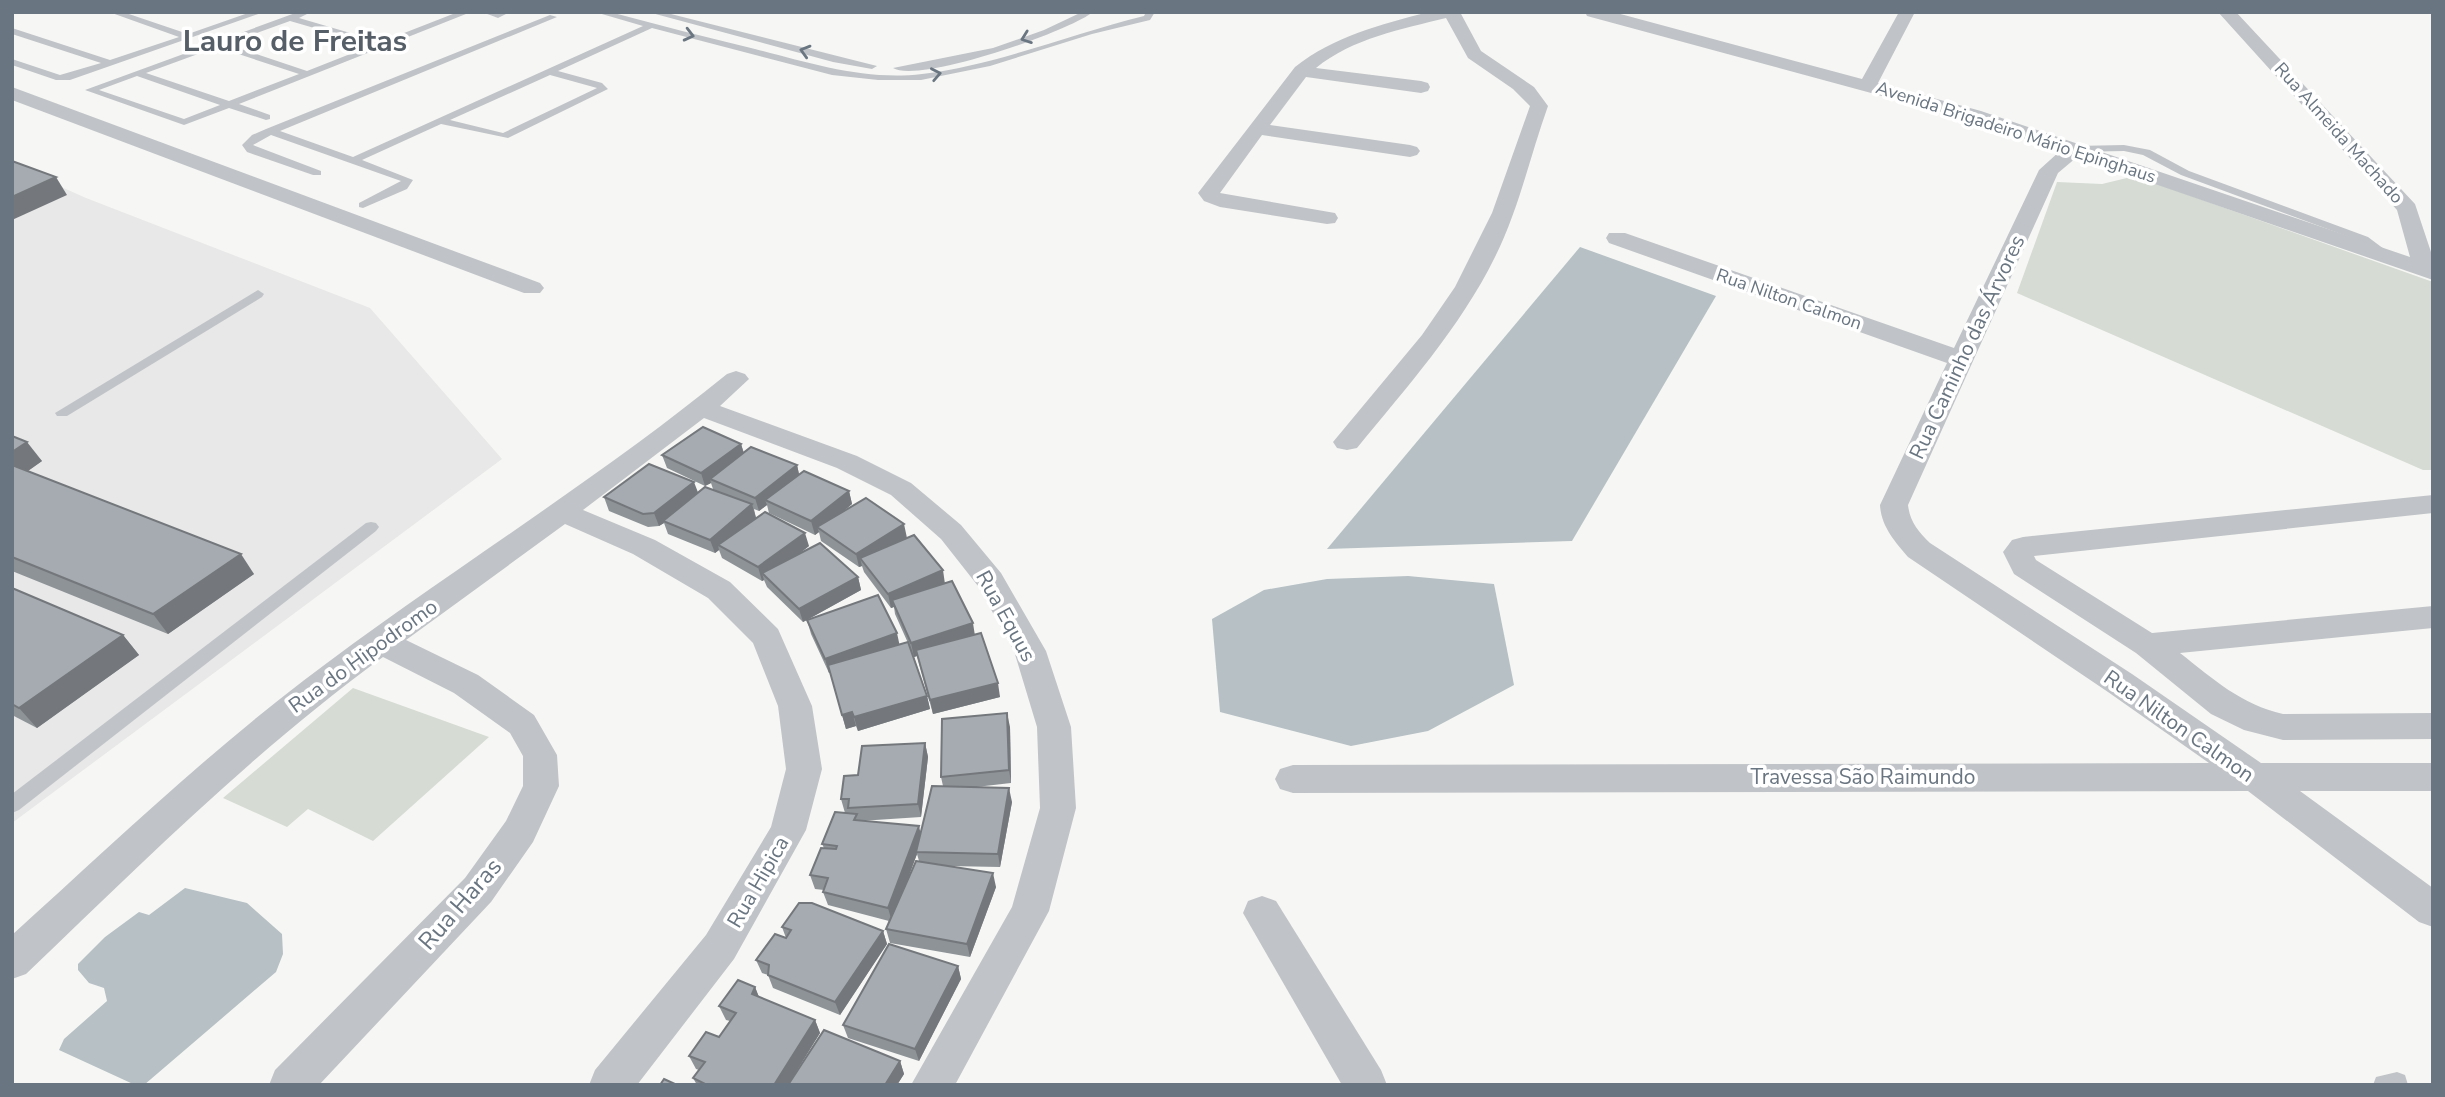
<svg xmlns="http://www.w3.org/2000/svg" width="2445" height="1097" font-family="'Nunito Sans',sans-serif">
<rect width="100%" height="100%" fill="#f6f7f4"/>
<polygon fill="#e7e8e7" points="12,165 86,198 370,308 502,459 12,823"/>
<g fill="#d6dbd4">
<polygon points="2135,176 2433,282 2433,470 2423,470 2017,293 2057,182 2102,184"/>
<polygon points="353,688 489,737 373,841 308,809 287,827 223,798"/>
</g>
<g fill="#b7c0c5">
<polygon points="1580,247 1716,296 1572,541 1327,549"/>
<polygon points="1408,576 1494,584 1514,685 1428,731 1351,746 1220,712 1212,619 1264,590 1327,579"/>
<polygon points="185,888 247,903 282,934 283,954 276,972 144,1085 133,1084 59,1050 64,1039 107,1001 104,988 89,983 78,970 78,964 105,937 139,912 149,915"/>
</g>
<g fill="none" stroke-linecap="round" stroke-linejoin="round">
<g fill="#c0c3c7" fill-rule="evenodd">
<polygon points="109,12 123,12 188,34 251,12 264,12 70,80 56,80 12,65 12,59 60,75 101,63 12,34 12,28 110,60 179,37"/>
<path d="M298,12H311L299,18L381,42L458,12H471L239,104L270,115V119L266,120L229,108L184,125L85,90ZM290,21L373,45L307,71L226,44ZM217,47L299,74L229,101L146,73ZM137,76L220,105L184,119L99,90Z"/>
<polygon points="482,12 510,12 498,18"/>
<path d="M595,12H610C658,25 706,37 755,49C809,63 866,81 922,74C996,65 1071,34 1144,16L1146,12H1155L1150,20L1092,34L990,66L921,80H878L832,75L652,28L558,71L602,83L608,89L508,138L441,124L362,160L413,180L407,189L363,208L359,207V203L401,181L271,135L253,145L321,171V175H313L247,152L242,145L252,135L266,129L550,15L557,17L280,131L353,157L643,26ZM550,75L597,88L503,133L450,120Z"/>
<polygon points="648,12 663,12 877,66 872,69 833,62"/>
<path d="M1082,12H1093C1068,32 918,84 893,68L993,48L1044,30Z"/>
<polygon points="2124,145 2150,150 2189,171 2368,237 2396,258 2390,262 2386,261 2360,241 2181,175 2143,155 2124,151 2075,152 2070,149 2075,146"/>
<polygon points="258,290 264,294 262,297 67,416 57,416 55,413"/>
<polygon points="371,522 376,523 379,527 376,531 19,810 12,813 12,794 366,523"/>
<polygon points="2397,1072 2405,1075 2408,1085 2373,1085 2376,1077"/>
</g>
<g fill="#c0c3c7" fill-rule="evenodd">
<path d="M1428,12H1460L1481,51L1534,87L1548,106C1530,156 1519,209 1495,257C1460,328 1406,388 1357,448L1347,450L1337,448L1333,442L1422,335L1455,287L1492,213L1530,106L1513,89L1468,58L1446,18C1402,29 1353,38 1316,68L1421,81L1428,83L1430,87L1428,91L1421,93L1306,77L1270,125L1410,145L1417,147L1420,151L1417,155L1410,157L1262,135L1220,193L1335,213L1338,218L1335,223L1327,224L1220,207L1204,201L1198,193L1295,67C1334,36 1380,25 1428,12Z"/>
<path d="M1585,12H1613L1862,79L1899,12H1915L1878,83L1981,111L2410,257L2397,210L2218,12H2236L2415,204L2433,258V280L2077,157L2058,173L1908,505C1910,522 1918,531 1930,543L2132,674L2261,763H2433V791H2300L2433,888V927L2419,922L2248,791L1293,793L1280,789L1275,779L1280,769L1293,765L2209,763L2108,692L1908,557C1895,542 1881,526 1880,505L1947,363L1609,243L1606,238L1609,233H1625L1954,348L2039,170L2060,151L1967,119L1587,16Z"/>
<polygon points="12,87 540,283 544,288 540,293 524,293 12,100"/>
<path d="M736,371L745,374L749,379L720,406L857,456L911,483L961,525L1001,573L1046,651L1071,727L1076,808L1049,911L955,1085H911L1012,907L1040,808L1037,727L1014,651L978,586L941,539L891,495L837,468L704,418L583,510L655,540L730,582L778,629L812,706L822,769L806,830L734,959L637,1085H589L595,1070L706,935L771,827L786,769L778,706L753,643L708,598L633,554L565,524L406,640L478,675L534,715L557,755L559,786L533,842L491,902L319,1085H269L275,1070L465,878L506,821L523,786V756L510,733L454,693L383,657C254,751 141,864 26,974L12,979V935C107,849 201,759 303,681C442,575 592,484 727,374Z"/>
<path d="M2433,495V513L2034,556L2036,560L2152,633L2433,606V628L2180,653C2213,679 2242,705 2283,714L2433,713V739L2283,740L2244,730L2211,714L2136,653L2014,574L2003,552L2012,540L2023,537Z"/>
<polygon points="1262,896 1276,901 1381,1070 1387,1085 1342,1085 1243,913 1248,901"/>
</g>
</g>
<g fill="#8e9398" fill-rule="evenodd">
<polygon points="12,436 42,461 28,471 254,574 168,634 12,571"/>
<path d="M741,444L744,453L797,465L799,474L849,491L852,504L842,512L907,538L904,540L945,584L975,635L1000,697L933,714L917,656L914,657L927,696L930,709L858,731L856,726L846,729L830,672L829,673L811,634L807,620L803,622L767,587L764,580L762,581L722,558L719,550L715,553L668,534L664,523L659,526L648,527L609,511L604,497L698,493L713,489L711,483L705,486L667,468L662,455ZM767,505L769,513L815,535L819,532L821,541L859,567L862,566L864,572L891,608L894,607L895,614L908,643L900,645L807,620L861,590L858,577L799,554L809,546L756,518L754,509L759,511Z"/>
<polygon points="12,588 123,635 139,655 37,728 12,715"/>
<path d="M1010,727L1011,783L976,787L1012,802L1000,867L948,866L996,887L970,957L890,943L886,929L889,921L828,905L823,892L824,890L815,889L810,875L824,848L822,844L850,814L849,813H845L841,799L858,775L925,743L928,757L921,817L860,821L920,834L943,786L941,777ZM917,854L919,861L908,877Z"/>
<polygon points="782,927 883,931 887,944 840,1015 773,988 768,975 762,973 756,960 786,938"/>
<polygon points="958,966 961,979 919,1061 848,1038 843,1025"/>
<polygon points="755,987 759,997 815,1020 820,1033 788,1084 900,1061 904,1074 897,1085 697,1085 693,1078 699,1070 696,1069 689,1056 719,1037 730,1021 726,1020 719,1006"/>
</g>
<g fill="#74787c">
<polygon points="56,177 67,195 12,220 12,197"/>
<polygon points="27,442 42,461 15,480 12,477 12,452"/>
<polygon points="741,444 745,458 710,479 711,483 705,486 701,473"/>
<polygon points="797,465 800,479 765,500 767,505 759,511 755,498"/>
<polygon points="694,482 699,495 663,521 664,523 659,526 654,513"/>
<polygon points="849,491 852,504 821,530 817,527 819,532 815,535 811,521"/>
<polygon points="752,504 756,518 718,545 719,550 715,553 710,540"/>
<polygon points="904,524 907,538 865,564 860,558 862,566 859,567 856,554"/>
<polygon points="805,533 809,546 767,578 762,573 764,580 762,581 758,567"/>
<polygon points="241,554 254,574 168,634 153,614"/>
<polygon points="943,570 945,584 892,600 894,607 891,608 888,594"/>
<polygon points="858,577 861,590 803,622 799,609"/>
<polygon points="973,623 975,636 914,657 911,643"/>
<polygon points="897,633 900,647 829,673 825,659"/>
<polygon points="123,635 139,655 37,728 19,708"/>
<polygon points="998,683 1000,697 933,714 930,700"/>
<polygon points="927,696 930,709 858,731 854,717"/>
<polygon points="852,712 856,726 846,729 842,715"/>
<polygon points="1007,713 1010,727 1011,783 1009,770"/>
<polygon points="925,743 928,757 921,817 918,804"/>
<polygon points="1009,788 1012,802 1000,867 998,854"/>
<polygon points="919,826 922,840 916,852 917,854 892,922 888,908"/>
<polygon points="993,873 996,887 970,957 967,944"/>
<polygon points="883,931 887,944 840,1015 835,1002"/>
<polygon points="958,966 961,979 919,1061 915,1049"/>
<polygon points="755,987 760,1000 752,994"/>
<polygon points="815,1020 820,1033 788,1085 774,1085"/>
<polygon points="900,1061 904,1074 897,1085 885,1085"/>
</g>
<g fill="#a5abb1" stroke="#74787c" stroke-width="2">
<polygon points="12,161 56,177 12,197"/>
<polygon points="703,427 741,444 701,473 662,455"/>
<polygon points="12,436 27,442 12,452"/>
<polygon points="751,447 797,465 755,498 710,479"/>
<polygon points="649,464 694,482 654,513 643,514 604,497"/>
<polygon points="12,465 241,554 153,614 12,557"/>
<polygon points="804,471 849,491 811,521 765,500"/>
<polygon points="705,487 752,504 710,540 663,521"/>
<polygon points="866,498 904,524 856,554 817,527"/>
<polygon points="765,512 805,533 758,567 718,545"/>
<polygon points="914,535 943,570 888,594 860,558"/>
<polygon points="820,543 858,577 799,609 762,573"/>
<polygon points="952,581 973,623 911,643 892,600"/>
<polygon points="12,588 123,635 19,708 12,704"/>
<polygon points="878,595 897,633 825,659 807,620"/>
<polygon points="981,633 998,683 930,700 916,650"/>
<polygon points="908,642 927,696 854,717 852,712 842,715 828,665"/>
<polygon points="1007,713 1009,770 941,777 942,719"/>
<polygon points="925,743 918,804 848,808 849,799 841,799 844,776 858,775 862,746"/>
<polygon points="932,786 1009,788 998,854 916,852"/>
<polygon points="835,812 857,814 854,820 919,826 888,908 823,892 828,878 810,875 821,848 836,849 837,846 822,844"/>
<polygon points="916,861 993,873 967,944 886,929"/>
<polygon points="799,903 812,903 883,931 835,1002 768,975 769,965 756,960 775,934 786,938 791,930 782,927"/>
<polygon points="889,944 958,966 915,1049 843,1025"/>
<polygon points="738,980 755,987 752,994 815,1020 774,1085 707,1085 693,1078 705,1062 689,1056 706,1032 719,1037 736,1013 719,1006"/>
<polygon points="824,1030 900,1061 885,1085 788,1085"/>
<polygon points="664,1079 677,1085 660,1085"/>
</g>
<defs><path id="oneway-chevron" d="M-2-3.5L2.5 0L-2 3.5" fill="none" stroke-width="1.6" stroke-linecap="round" stroke-linejoin="round" transform="scale(1.75)"/></defs>
<g stroke="#697581">
<use href="#oneway-chevron" transform="translate(689 35) rotate(14)"/>
<use href="#oneway-chevron" transform="translate(1026 38) rotate(160)"/>
<use href="#oneway-chevron" transform="translate(805 51) rotate(-164)"/>
<use href="#oneway-chevron" transform="translate(936 74) rotate(-11)"/>
</g>
<g text-anchor="middle" dominant-baseline="central" stroke-width="7" stroke-linejoin="round" paint-order="stroke">
<g font-size="18" fill="#697581" stroke="#fff">
<text transform="translate(2016 132) rotate(18)">Avenida Brigadeiro Mário Epinghaus</text>
<text transform="translate(2339 133) rotate(48)">Rua Almeida Machado</text>
<text transform="translate(1789 299) rotate(19)">Rua Nilton Calmon</text>
</g>
<g font-size="21" fill="#697581" stroke="#fff">
<text transform="translate(1967 347) rotate(-65)">Rua Caminho das Árvores</text>
<text transform="translate(1006 616) rotate(61)">Rua Equus</text>
<text transform="translate(363 656) rotate(-36)">Rua do Hipodromo</text>
<text transform="translate(2179 726) rotate(35)">Rua Nilton Calmon</text>
<text x="1863" y="777">Travessa São Raimundo</text>
<text transform="translate(758 882) rotate(-60)">Rua Hipica</text>
</g>
<g font-size="24" fill="#697581" stroke="#fff">
<text transform="translate(460 904) rotate(-49)">Rua Haras</text>
</g>
<g font-size="30" font-weight="bold" fill="#565f67" stroke="#fff">
<text x="295" y="41">Lauro de Freitas</text>
</g>
</g>
<rect width="2445" height="1097" fill="none" stroke="#697581" stroke-width="28"/>
</svg>
